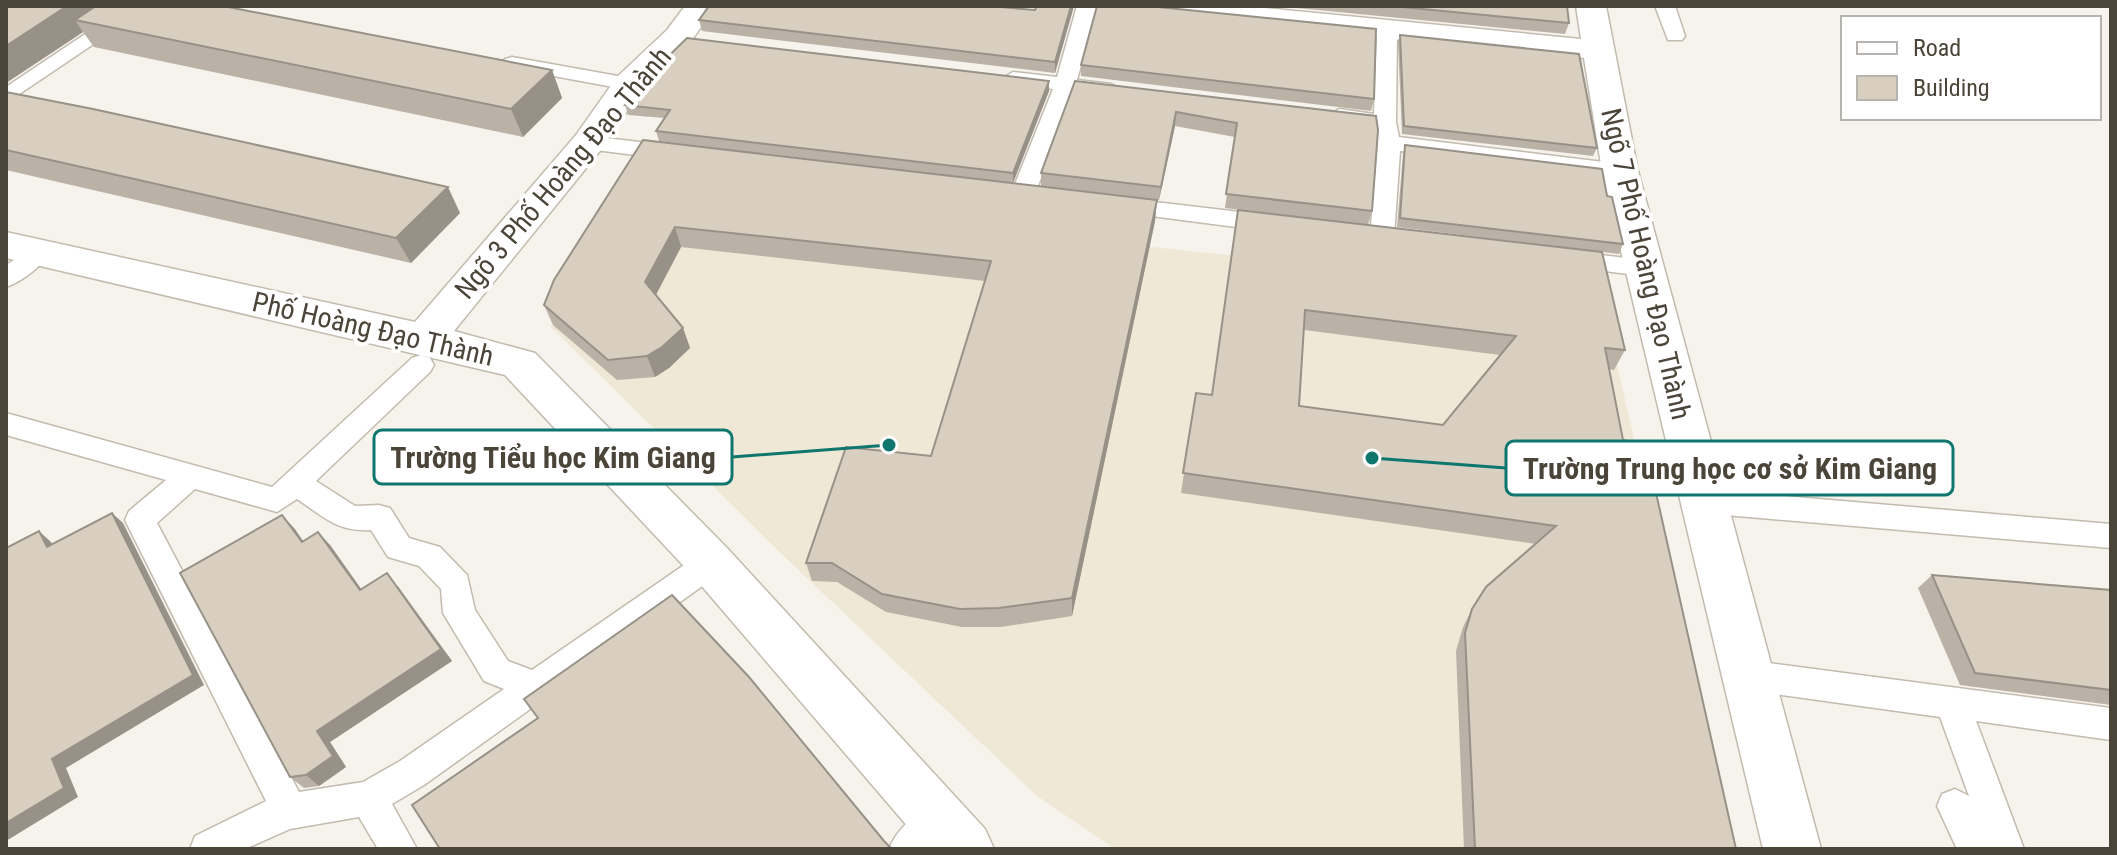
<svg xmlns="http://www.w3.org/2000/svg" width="2117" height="855" font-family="'Roboto Condensed',sans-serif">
<rect width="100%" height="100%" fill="#f6f3ec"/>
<polygon fill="#efe8d6" points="627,192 1285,261 1602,300 1729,849 1115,849 1037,796 791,563 551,327"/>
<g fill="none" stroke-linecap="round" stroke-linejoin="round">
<defs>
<g id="service">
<polygon points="127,6 150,6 6,103 6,87"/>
<polygon points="1077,6 1097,6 1077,80 1111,84 1122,90 1111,96 1073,92 1035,194 1031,199 1015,199 1011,194 1053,89 1013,84 1003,78 1013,72 1057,77"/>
<polygon points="1655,6 1675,6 1685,36 1682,40 1668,40"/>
<polygon points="1387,24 1397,30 1396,122 1399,137 1620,164 1631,171 1620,178 1400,151 1394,237 1382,245 1373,243 1370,237 1378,143 1375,127 1339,123 1328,116 1339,109 1374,114 1377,30"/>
<polygon points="512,57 629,78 640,84 629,90 505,67 502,63 505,59"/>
<polygon points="588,136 674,146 685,153 674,160 580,148 577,143"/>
<polygon points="1121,198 1274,216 1286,224 1274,232 1113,211 1109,206"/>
<path d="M38,245L47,247L50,253C42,266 21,282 6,287V265Z"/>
<polygon points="1566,251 1644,260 1653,262 1656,268 1653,274 1644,276 1557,265 1554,259 1557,253"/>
<path d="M421,355L430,358L434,365L430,372L316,481L355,506L379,505L390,508L409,538L440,547L467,575L475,610L508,661L532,670L700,554L711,550L722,554L726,563L722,572L424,785L392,804L417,849H378L359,817L290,829L245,849H190L195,836L266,801L125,520L129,511L166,480L6,435V413L272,487L412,358ZM195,489L277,512L297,499C324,517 337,532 371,530L388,557L419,566L441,589L443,613L484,681L504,689L400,761L363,782L299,792L157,523Z"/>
<polygon points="1702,489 2111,524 2111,548 1702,513 1692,509 1687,501 1692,493"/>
<polygon points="1745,660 2111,708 2111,740 1976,721 2024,849 1957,849 1937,806 1942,794 1955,789 1969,796 1940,717 1745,690 1733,686 1728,675 1733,664"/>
<path d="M939,802L952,807L957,820L952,833L934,849H889C897,828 918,811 939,802Z"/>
</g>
<g id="minor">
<polygon points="685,6 716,6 689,44 641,91 600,151 454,331 535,353 728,549 985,829 994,849 927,849 694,577 505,375 6,258 6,232 415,322 576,135 617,77 667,30"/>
<polygon points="1136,6 1245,6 1581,39 1576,6 1606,6 1638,171 1821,849 1763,849 1602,171 1584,58 1151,15 1140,12"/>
</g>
</defs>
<use href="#service" stroke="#c2bbae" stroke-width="3"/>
<use href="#minor" stroke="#c2bbae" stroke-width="3"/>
<use href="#service" fill="#fff" fill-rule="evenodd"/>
<use href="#minor" fill="#fff" fill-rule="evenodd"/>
</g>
<g fill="#bab2a6" fill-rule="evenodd">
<polygon points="6,6 552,70 562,98 523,137 94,47 83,32 6,83"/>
<polygon points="1074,6 1055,73 702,31 699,20 1035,10"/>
<polygon points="1276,6 1567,6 1569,23 1565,34"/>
<polygon points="1400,35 1597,148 1593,156 1402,134 1398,43"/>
<polygon points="1081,65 1374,99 1371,111 1081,76"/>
<polygon points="1049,81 1049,91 1013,183 659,141 656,131 664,118 628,115 625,105"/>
<polygon points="1075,81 1376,116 1372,211 1368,225 1225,208 1235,137 1175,126 1159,200 1041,186 1041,173"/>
<polygon points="6,92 460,213 411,263 6,170"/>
<polygon points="643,140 1157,200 1155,221 1072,616 1001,627 962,627 886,612 837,582 812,581 806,563 931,456 985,281 681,247 656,295 683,328 690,348 669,368 655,377 617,380 553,325 544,305"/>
<polygon points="1405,145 1607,196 1623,244 1619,254 1397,227 1403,154"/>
<path d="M1238,210L1625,350L1614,370L1609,369L1623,440L1736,849H1464L1456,651L1463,627L1472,609L1536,544L1181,493L1196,393L1212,395ZM1304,330L1500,355L1443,425L1299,406Z"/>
<polygon points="294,528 303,541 330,545 361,589 398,586 452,661 330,742 346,767 319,786 304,788 290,777"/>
<polygon points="1932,575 2111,590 2111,705 1960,685 1918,588"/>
</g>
<g fill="#979187">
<polygon points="67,6 110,6 75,20 83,32 6,83 6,46"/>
<polygon points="1071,6 1074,6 1055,73 1055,62"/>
<polygon points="552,70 562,98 523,137 511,109"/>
<polygon points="1049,81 1049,91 1013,183 1013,173"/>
<polygon points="1176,112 1175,126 1159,200 1161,187"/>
<polygon points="448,187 460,213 411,263 396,238"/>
<polygon points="1157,200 1155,221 1072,616 1072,598"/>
<polygon points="675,227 681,247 652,302 645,282"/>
<polygon points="683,328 690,348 669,368 655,377 647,356"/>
<polygon points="112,513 123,523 204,685 66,768 78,797 6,841 6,823 52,759"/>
<polygon points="282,515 294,528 313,555 302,542"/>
<polygon points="39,531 51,542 59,557 47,547"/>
<polygon points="318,532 330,545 371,603 360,590"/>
<polygon points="387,573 452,661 330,742 346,767 319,786 306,775 317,731"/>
</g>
<g fill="#d8cfc1" stroke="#979187" stroke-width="2" fill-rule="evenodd">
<polygon points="6,6 67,6 6,46"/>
<polygon points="96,6 223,6 552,70 511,109 75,20"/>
<polygon points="709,6 988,6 1035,10 1037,6 1071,6 1055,62 699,20"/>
<polygon points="1097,6 1148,6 1376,29 1374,99 1081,65"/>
<polygon points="1391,6 1567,6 1569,23"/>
<polygon points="1400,35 1579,54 1597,148 1404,126"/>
<polygon points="687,38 1049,81 1013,173 656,131 670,110 625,105 643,81"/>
<polygon points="1075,81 1376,116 1378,130 1372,211 1226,194 1237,123 1176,112 1161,187 1041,173"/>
<polygon points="6,92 93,109 448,187 396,238 6,150"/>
<polygon points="643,140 1157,200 1072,598 999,608 960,609 882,594 832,563 806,563 846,447 931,456 991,261 675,227 645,282 683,328 662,347 647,356 608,360 544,305 554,280"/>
<polygon points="1405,145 1602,169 1607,196 1612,197 1623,244 1400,218"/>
<path d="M1238,210L1602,252L1625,350L1605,348L1623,440L1645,444L1736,849H1475L1465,633L1472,609L1486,587L1556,526L1183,473L1196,393L1212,395ZM1305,310L1516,336L1443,425L1299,406Z"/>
<polygon points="112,513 193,675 52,759 64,788 6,823 6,548 39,531 47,547"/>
<polygon points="282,515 302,542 318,532 360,590 387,573 441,649 317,731 333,756 306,775 290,777 180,573"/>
<polygon points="1932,575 2111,590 2111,690 1975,673"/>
<polygon points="672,595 749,677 884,841 892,849 440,849 412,805 538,718 524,699"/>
</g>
<g text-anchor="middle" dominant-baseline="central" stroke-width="8" stroke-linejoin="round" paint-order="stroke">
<g font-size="28" fill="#4b4439" stroke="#fff">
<text transform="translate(563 173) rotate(-50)">Ngõ 3 Phố Hoàng Đạo Thành</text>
<text transform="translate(1646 264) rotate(77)">Ngõ 7 Phố Hoàng Đạo Thành</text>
<text transform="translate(373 329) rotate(13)">Phố Hoàng Đạo Thành</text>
</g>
</g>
<path fill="none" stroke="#0f766e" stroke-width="3" d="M889 445L732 457M1372 458L1506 468"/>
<g fill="#0f766e" stroke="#fff" stroke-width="3">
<circle cx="889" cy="445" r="8"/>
<circle cx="1372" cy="458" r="8"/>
</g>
<g fill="#fff" stroke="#0f766e" stroke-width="3">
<rect x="374" y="430" width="358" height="54" rx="8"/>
<rect x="1506" y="441" width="447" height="54" rx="8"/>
</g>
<g font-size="30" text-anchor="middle" font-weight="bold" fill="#4b4439">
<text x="553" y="468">Trường Tiểu học Kim Giang</text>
<text x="1730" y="479">Trường Trung học cơ sở Kim Giang</text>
</g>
<rect width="2117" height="855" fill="none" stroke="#4b4439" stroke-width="16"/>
<rect x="1841" y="16" width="260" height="104" fill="#ffffff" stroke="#b7b4b0" stroke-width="2"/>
<rect x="1857" y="42" width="40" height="12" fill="#ffffff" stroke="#b7b4b0" stroke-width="2"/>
<text x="1913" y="56" font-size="24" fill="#4b4439">Road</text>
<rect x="1857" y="76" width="40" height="24" fill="#d8cfc1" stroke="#b7b4b0" stroke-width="2"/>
<text x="1913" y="96" font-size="24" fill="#4b4439">Building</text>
</svg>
